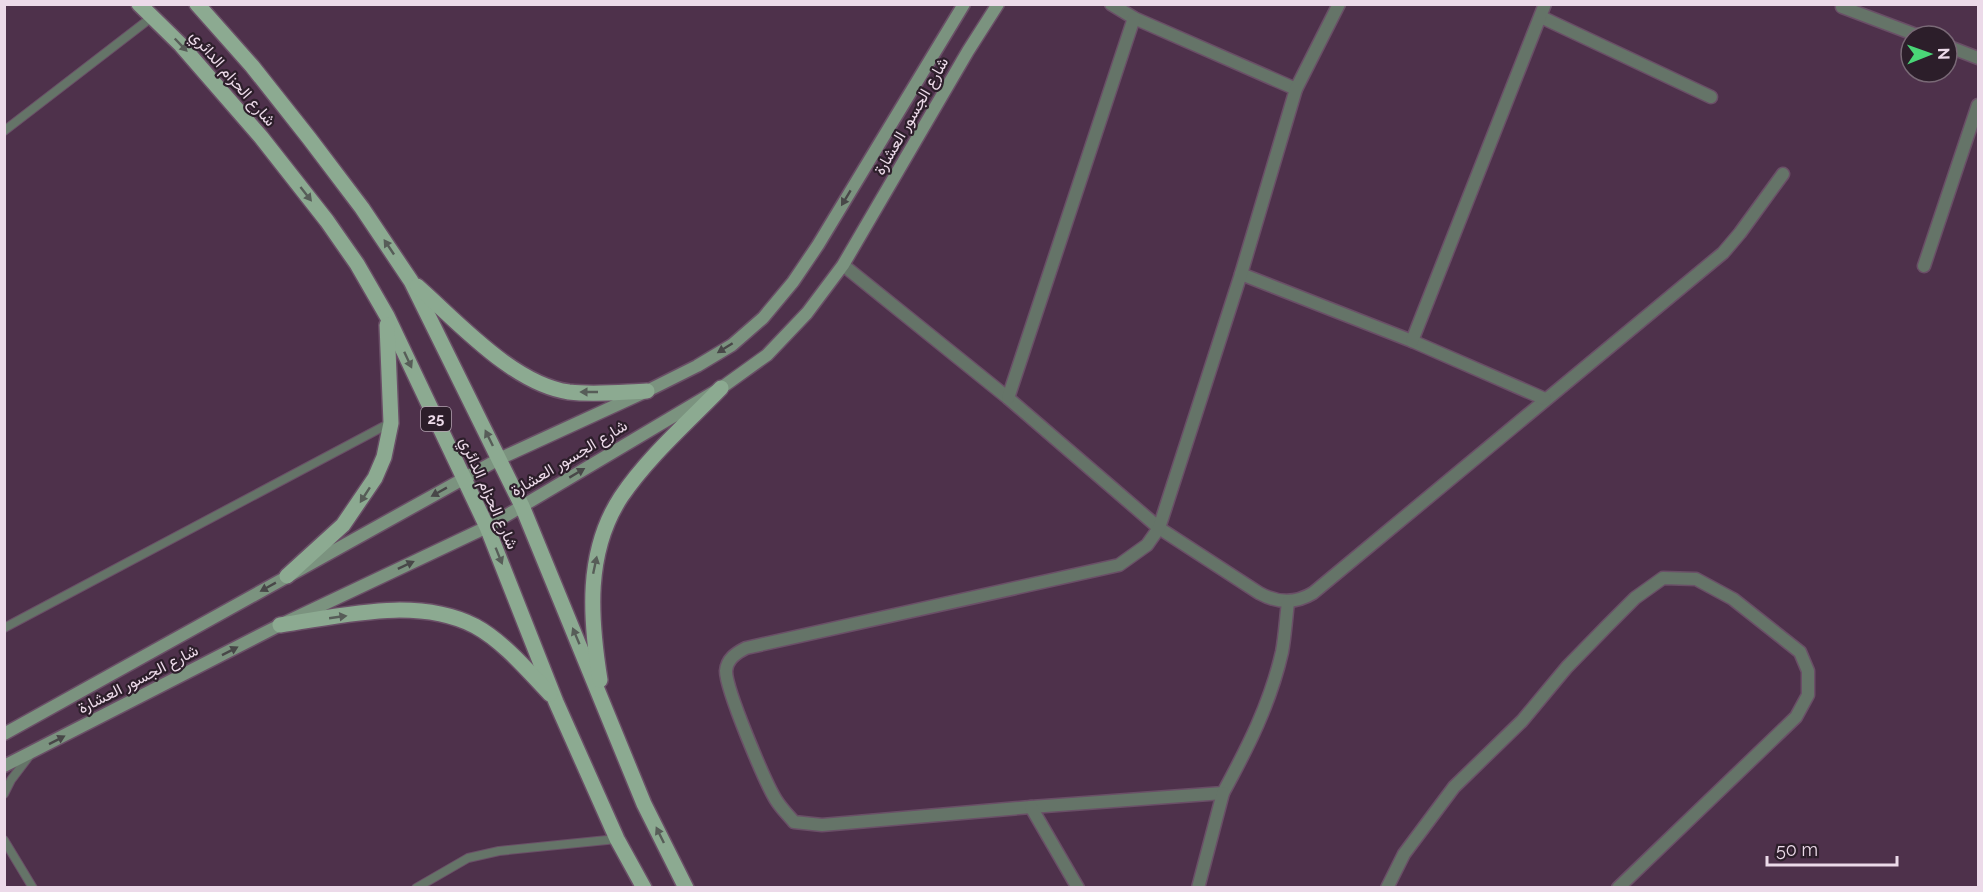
<svg xmlns="http://www.w3.org/2000/svg" width="1983" height="892" font-family="Raleway,Vazirmatn,sans-serif">
<rect width="100%" height="100%" fill="#4e314b"/>
<g fill="none" stroke-linecap="round" stroke-linejoin="round">
<defs>
<g id="lane">
<polyline points="4,131 152,17"/>
<polyline points="4,628 390,423"/>
<polyline points="4,794 11,780 30,755"/>
<polyline points="4,840 33,888"/>
<polyline points="416,888 468,858 499,851 617,839"/>
</g>
<g id="street">
<polyline points="1111,4 1134,18 1296,89"/>
<polyline points="1842,7 1919,36"/>
<polyline points="1541,17 1711,97"/>
<polyline points="1947,46 1978,58"/>
<path d="M843,265L1008,398L1159,528L1259,593C1277,603 1295,604 1313,593L1723,253L1740,233L1783,174"/>
<polyline points="1924,266 1978,105"/>
<polyline points="1241,274 1412,341 1545,399"/>
<polyline points="1412,341 1545,4"/>
<polyline points="1008,398 1134,18"/>
<path d="M1288,602C1286,618 1285,636 1282,652C1270,704 1248,747 1223,793L1031,807L822,825L794,822C788,815 781,808 776,800C765,782 726,690 726,671C727,659 736,653 746,648L1119,565L1147,545L1159,528L1241,274L1296,89L1339,4"/>
<polyline points="1031,807 1078,888"/>
<polyline points="1198,888 1223,793"/>
<polyline points="1387,888 1404,854 1454,787 1522,721 1567,667 1608,625 1635,598 1663,578 1696,579 1733,599 1800,652 1808,671 1808,695 1796,717 1618,888"/>
</g>
<g id="secondary">
<polyline points="4,734 499,459 647,391 697,366 732,345 763,318 793,282 818,245 964,4"/>
<polyline points="4,766 280,625 487,527 721,388 767,355 807,313 843,265 968,51 998,4"/>
</g>
<g id="primary">
<polyline points="139,4 181,45 261,137 327,221 357,264 387,316 487,527 556,702 617,839 644,888"/>
<polyline points="197,4 252,66 309,138 362,208 411,281 522,506 644,804 686,888"/>
<path d="M417,286C458,322 513,384 569,392C595,395 622,392 647,391"/>
<polyline points="287,576 343,525 375,478 384,457 391,423 387,325"/>
<path d="M280,625C342,616 416,596 475,626C503,641 529,672 550,694"/>
<path d="M600,680C590,618 585,552 621,497C648,457 687,423 721,388"/>
</g>
</defs>
<use href="#lane" stroke="#6a4f67" stroke-width="10"/>
<use href="#street" stroke="#6a4f67" stroke-width="15"/>
<use href="#secondary" stroke="#6a4f67" stroke-width="15"/>
<use href="#primary" stroke="#6a4f67" stroke-width="18"/>
<use href="#lane" stroke="#657468" stroke-width="8"/>
<use href="#street" stroke="#657468" stroke-width="12"/>
<use href="#secondary" stroke="#7b937f" stroke-width="12"/>
<use href="#primary" stroke="#8caa91" stroke-width="15"/>
</g>
<defs><path id="oneway-solid" d="M-6-.8H1V-3.2L6.5 0L1 3.2V.8H-6Z" transform="scale(1.5)"/></defs>
<g fill="#575d58">
<use href="#oneway-solid" transform="translate(181 45) rotate(46)"/>
<use href="#oneway-solid" transform="translate(306 194) rotate(52)"/>
<use href="#oneway-solid" transform="translate(389 247) rotate(-124)"/>
<use href="#oneway-solid" transform="translate(408 360) rotate(65)"/>
<use href="#oneway-solid" transform="translate(589 392) rotate(-180)"/>
<use href="#oneway-solid" transform="translate(489 438) rotate(-116)"/>
<use href="#oneway-solid" transform="translate(365 495) rotate(123)"/>
<use href="#oneway-solid" transform="translate(499 556) rotate(68)"/>
<use href="#oneway-solid" transform="translate(595 565) rotate(-78)"/>
<use href="#oneway-solid" transform="translate(338 617) rotate(-8)"/>
<use href="#oneway-solid" transform="translate(576 636) rotate(-113)"/>
<use href="#oneway-solid" transform="translate(660 835) rotate(-116)"/>
</g>
<g fill="#484748">
<use href="#oneway-solid" transform="translate(846 198) rotate(121)"/>
<use href="#oneway-solid" transform="translate(725 348) rotate(148)"/>
<use href="#oneway-solid" transform="translate(577 473) rotate(-31)"/>
<use href="#oneway-solid" transform="translate(439 492) rotate(151)"/>
<use href="#oneway-solid" transform="translate(406 565) rotate(-25)"/>
<use href="#oneway-solid" transform="translate(268 587) rotate(151)"/>
<use href="#oneway-solid" transform="translate(230 651) rotate(-27)"/>
<use href="#oneway-solid" transform="translate(57 740) rotate(-27)"/>
</g>
<g text-anchor="middle" dominant-baseline="central" stroke-width="4.5" stroke-linejoin="round" paint-order="stroke">
<rect fill="#2c1e2a" stroke="#b2a2b0" stroke-width="1.5" x="421" y="407" width="30" height="24" rx="4.5"/>
<g font-size="15" font-weight="bold" fill="#ecdae9">
<text x="436" y="419">25</text>
</g>
<g font-size="16" fill="#ecdae9" stroke="#2c1e2a">
<text transform="translate(233 78) rotate(49)">شارع الحزام الدائري</text>
<text transform="translate(911 116) rotate(-60)">شارع الجسور العشارة</text>
<text transform="translate(569 458) rotate(-31)">شارع الجسور العشارة</text>
<text transform="translate(489 493) rotate(66)">شارع الحزام الدائري</text>
<text transform="translate(138 679) rotate(-27)">شارع الجسور العشارة</text>
</g>
</g>
<rect width="1983" height="892" fill="none" stroke="#ecdae9" stroke-width="12"/>
<g transform="translate(1929 54) rotate(89)"><circle r="28" fill="#2c1e2a" stroke="#796976" stroke-width="1.5"/>
<path d="M0-4.5L10 22L0 15L-10 22Z" fill="#4ad677"/>
<text y="-9" font-size="16" font-weight="bold" text-anchor="middle" fill="#ecdae9">N</text>
</g>
<path d="M1767 856v9h130v-9" fill="none" stroke="#ecdae9" stroke-width="3"/>
<text x="1776" y="856" font-size="18" fill="#ecdae9" stroke="#2c1e2a" stroke-width="4.5" paint-order="stroke">50 m</text>
</svg>
